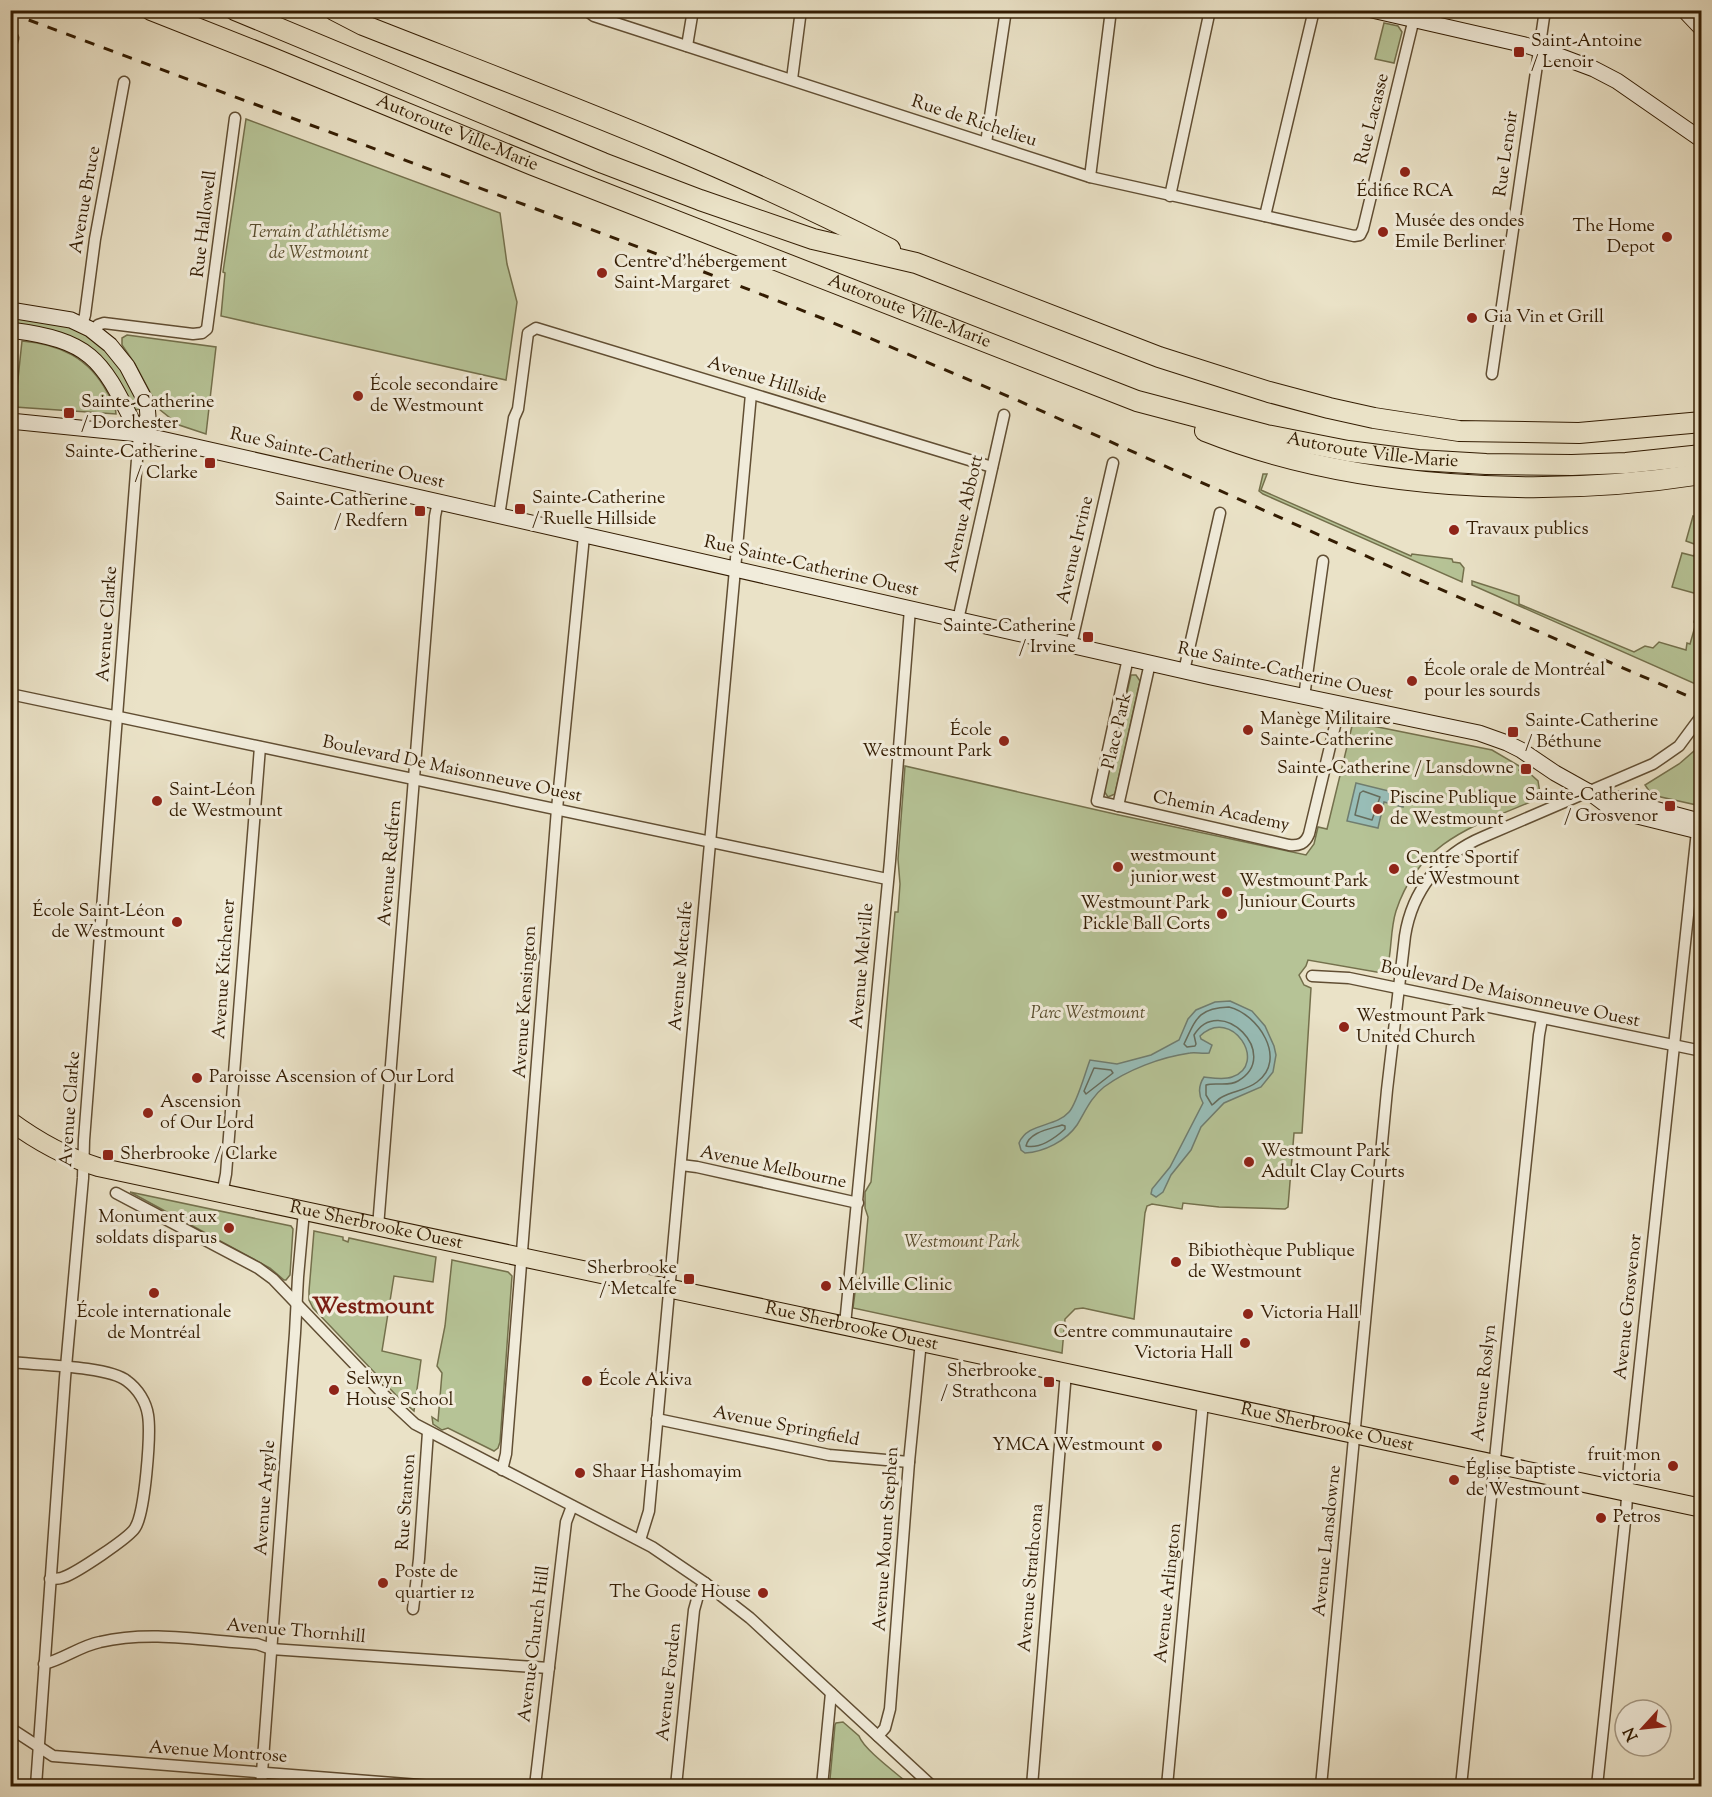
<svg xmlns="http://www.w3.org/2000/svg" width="1712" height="1797" font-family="'Sorts Mill Goudy',serif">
<rect width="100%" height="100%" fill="#eae2c7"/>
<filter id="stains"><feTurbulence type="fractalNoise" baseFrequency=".00333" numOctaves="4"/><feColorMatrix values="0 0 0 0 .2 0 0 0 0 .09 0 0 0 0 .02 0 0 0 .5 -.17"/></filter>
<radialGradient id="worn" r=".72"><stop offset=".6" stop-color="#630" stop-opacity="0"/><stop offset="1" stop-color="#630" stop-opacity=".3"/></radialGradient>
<g fill="#b6c396" stroke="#74704c" stroke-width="1.5">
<polygon points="1384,23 1398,26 1402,32 1394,63 1375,59"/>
<polygon points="246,119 500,213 507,264 517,302 506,380 221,316 225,273 223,272"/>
<path d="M11,316C61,323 97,327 125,376C131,387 138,397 140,409L135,410C101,344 84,334 11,324Z"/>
<polygon points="127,335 216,347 206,434 179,425 159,409 135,364 122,345 122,338"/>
<path d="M22,341C60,344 89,358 107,392C111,399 116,406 116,414L15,407Z"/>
<polygon points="1263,474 1267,474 1261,490 1411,556 1412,554 1452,559 1453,562 1460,563 1464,568 1462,582 1263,494 1259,491"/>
<polygon points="1693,516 1701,518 1701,550 1697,565 1701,567 1701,595 1672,587 1682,553 1694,556 1697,545 1686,541"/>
<polygon points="1472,581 1519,596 1519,604 1634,652 1645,646 1653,648 1659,642 1686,650 1687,643 1690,644 1696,623 1694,622 1701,598 1701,682 1700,686 1472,585"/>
<polygon points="1131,675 1136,675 1140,681 1115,794 1108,797 1104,791"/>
<path d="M1353,722L1492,750L1521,767L1519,770L1524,774L1527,771L1538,781L1540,793L1535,800C1474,826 1419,841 1396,911C1390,930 1392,951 1387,970L1382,973L1308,960L1306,966L1299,975L1304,985L1311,988L1302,1133H1294L1288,1207L1285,1209L1219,1207L1183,1203L1182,1209L1152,1204L1147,1206L1145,1213L1134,1319L1083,1308L1075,1309L1065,1319L1062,1353L853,1308L856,1285L863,1272L868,1217L865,1208V1192L871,1182L895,912H898L900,884L898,859L905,766L1119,815L1306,855L1314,844L1318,827L1327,829Z"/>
<polygon points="1701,745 1701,806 1652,795 1645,785 1679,764"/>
<polygon points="130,1192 291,1226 293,1229 290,1275 286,1280 284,1280 270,1268"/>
<polygon points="314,1231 343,1237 343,1240 348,1242 349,1238 436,1257 433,1282 394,1276 382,1351 421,1360 414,1411 396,1395 313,1308 309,1300 309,1291"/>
<polygon points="452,1260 508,1272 512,1276 500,1442 498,1448 494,1451 448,1428 442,1430 433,1424 432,1417 438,1421 442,1373 437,1366 445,1326"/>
<path d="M843,1722L859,1736C864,1750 899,1775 911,1786H886V1783L830,1779L835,1725L836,1723Z"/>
</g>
<g fill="#98bdb7" stroke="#707d6f" stroke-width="1.5">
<polygon points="1356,783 1405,795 1403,807 1384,802 1378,828 1347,821"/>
<path d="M1230,1001L1252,1011L1265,1026L1274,1046L1276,1055L1273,1072L1261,1087L1224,1103L1201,1127L1191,1150L1171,1175L1163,1192L1156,1197L1151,1194L1152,1189L1170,1167L1203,1103C1198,1094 1198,1086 1204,1077C1213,1078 1224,1080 1232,1077C1269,1065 1232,1005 1200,1036L1201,1039L1212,1045L1209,1053C1202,1054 1196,1052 1190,1053C1161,1057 1127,1070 1104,1087C1091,1097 1085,1112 1077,1125C1066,1141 1044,1152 1025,1153L1021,1150L1019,1143C1028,1122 1055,1128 1069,1112C1077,1103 1085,1073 1090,1060L1117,1064L1151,1055L1179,1040L1188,1019L1196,1010L1215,1002Z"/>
</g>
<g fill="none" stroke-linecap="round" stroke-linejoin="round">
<g stroke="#666c5c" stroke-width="1.5">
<polygon points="1363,791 1380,797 1372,820 1355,815 1360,793"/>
<path d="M1229,1007C1258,1014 1288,1059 1257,1082C1247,1090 1233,1091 1222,1097C1218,1099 1215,1103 1212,1105L1206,1095V1085C1216,1082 1228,1087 1238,1081C1283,1055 1220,992 1194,1035L1196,1044L1195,1046L1187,1047L1184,1044C1196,1019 1198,1008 1229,1007Z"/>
<polygon points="1094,1068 1111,1070 1113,1073 1086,1094 1084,1091"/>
<path d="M1062,1125L1065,1126V1129C1055,1138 1039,1149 1026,1146C1029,1132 1050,1129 1062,1125Z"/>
</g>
<defs>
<g id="street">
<polyline points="586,10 594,16 1090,177 1354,236 1360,235 1363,229 1416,10"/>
<polyline points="687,46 693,10"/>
<polyline points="10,49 13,38"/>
<polyline points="792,79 801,10"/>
<polyline points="986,143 1006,10"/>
<polyline points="1090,177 1111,10"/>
<polyline points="1170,196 1210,10"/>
<polyline points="1265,216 1314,10"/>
<polyline points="82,325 85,315 95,239 124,82"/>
<polyline points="93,332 98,325 104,323 193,334 202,333 207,329 235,118"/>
<polyline points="1492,374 1545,10"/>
<polyline points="499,516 514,418 518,409 528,333 536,328 992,467"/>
<polyline points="958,620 1004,415"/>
<polyline points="1071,645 1113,463"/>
<path d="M1128,658L1097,801L1289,845C1299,846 1305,844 1309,834L1340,705"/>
<polyline points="1184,671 1220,513"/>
<polyline points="10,694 887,879"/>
<polyline points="1304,697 1323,561"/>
<polyline points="1118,806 1150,663"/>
<polyline points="1312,976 1349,978 1702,1051"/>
<polyline points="681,1165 697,1167 858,1203"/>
<polyline points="116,1193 258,1268 273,1279 386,1397 415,1424 652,1547 705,1583 750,1618 932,1786"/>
<polyline points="222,1194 226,1174 260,747"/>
<polyline points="378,1227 435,516 438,502"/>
<polyline points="845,1325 890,861 910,609"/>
<path d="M10,1362C36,1365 109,1366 127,1381C138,1389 146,1402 148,1415C151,1434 145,1513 135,1528C129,1538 76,1573 64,1577C60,1579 55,1579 50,1579"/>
<polyline points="657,1419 829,1455 909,1462"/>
<polyline points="502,1470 506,1454 557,809 584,536"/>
<polyline points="640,1540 649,1511 751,394"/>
<polyline points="413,1609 419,1559 428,1432"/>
<path d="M44,1664C64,1659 80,1646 100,1642C151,1630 205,1641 257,1644L271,1649L549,1668"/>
<polyline points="10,1728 53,1756 432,1786"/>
<polyline points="878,1736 885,1728 890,1709 909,1462 921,1341"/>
<polyline points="36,1786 65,1378 83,1178 84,1140 139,434"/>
<polyline points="261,1786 295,1333 298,1277 304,1211"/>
<polyline points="535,1786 566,1522 572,1506"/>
<polyline points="676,1786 694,1610 699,1592 705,1583"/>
<polyline points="822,1786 831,1693"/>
<polyline points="1032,1786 1066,1372"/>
<polyline points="1167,1786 1203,1402"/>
<path d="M1321,1786L1387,1090L1405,936C1412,891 1440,855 1483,837L1653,764L1679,746L1699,719"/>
<polyline points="1461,1786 1539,1035 1542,1019"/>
<polyline points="1597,1786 1626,1512 1629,1466 1697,831"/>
</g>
<g id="secondary">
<polyline points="1372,10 1525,45 1554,54 1594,69 1617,81 1702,140"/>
<polyline points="1684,10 1702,29"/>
<polyline points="10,310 71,320 90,329 110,345 127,366 147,404 148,417 139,434"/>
<path d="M10,330C97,341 102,362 139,434"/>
<polyline points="10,421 139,434 1211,677 1479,733 1507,743 1521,750 1555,773 1589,792 1613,810 1702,832"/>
<polyline points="1595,793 1699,821"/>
</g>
<g id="primary">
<path id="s1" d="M10,1121C37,1141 66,1157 98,1167L1702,1508"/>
</g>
<g id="highway">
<path id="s2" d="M151,10L270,57L533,165L1137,401L1266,435L1348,451L1418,460L1486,464L1572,465L1626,463L1702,455"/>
<polyline points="235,10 603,163 700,200 813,239 916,263 1159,357 1269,392 1329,408 1374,418 1459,431 1579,433 1702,422"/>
<path d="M334,10L363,25C541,95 720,161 890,249"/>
<path d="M1205,431C1354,490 1543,499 1702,474"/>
</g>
</defs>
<use href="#street" stroke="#614e33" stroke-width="13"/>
<use href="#secondary" stroke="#331c02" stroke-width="17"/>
<use href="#primary" stroke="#331c02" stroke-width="20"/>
<use href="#highway" stroke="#331c02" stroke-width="22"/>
<use href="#street" stroke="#f1ecdb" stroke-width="10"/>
<use href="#secondary" stroke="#f1ecdb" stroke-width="15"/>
<use href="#primary" stroke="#eae2c7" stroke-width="18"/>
<use href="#highway" stroke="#eae2c7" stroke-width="20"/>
<polyline stroke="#331c02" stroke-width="3" stroke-dasharray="10 10" stroke-linecap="butt" points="10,13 681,263 824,319 1017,400 1449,593 1702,702"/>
</g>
<g fill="#8f2418" stroke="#f1ecdb" stroke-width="2">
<rect x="1513" y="46" width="12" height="12" rx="3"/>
<circle cx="1405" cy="172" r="6"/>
<circle cx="1383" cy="232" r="6"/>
<circle cx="1667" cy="237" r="6"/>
<circle cx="602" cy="273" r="6"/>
<circle cx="1472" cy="318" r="6"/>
<circle cx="358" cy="396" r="6"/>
<rect x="63" y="407" width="12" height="12" rx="3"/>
<rect x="204" y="457" width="12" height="12" rx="3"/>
<rect x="514" y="503" width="12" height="12" rx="3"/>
<rect x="414" y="505" width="12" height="12" rx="3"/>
<circle cx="1454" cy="530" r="6"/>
<rect x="1082" y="631" width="12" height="12" rx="3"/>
<circle cx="1412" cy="681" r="6"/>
<circle cx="1248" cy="730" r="6"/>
<rect x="1507" y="726" width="12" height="12" rx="3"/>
<circle cx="1004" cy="741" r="6"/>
<rect x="1520" y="763" width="12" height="12" rx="3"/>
<circle cx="157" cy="801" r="6"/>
<rect x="1664" y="800" width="12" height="12" rx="3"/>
<circle cx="1378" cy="809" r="6"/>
<circle cx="1118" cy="867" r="6"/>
<circle cx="1394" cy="869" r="6"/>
<circle cx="1227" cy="892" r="6"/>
<circle cx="1222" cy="914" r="6"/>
<circle cx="177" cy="922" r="6"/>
<circle cx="1344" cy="1027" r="6"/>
<circle cx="197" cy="1078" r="6"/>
<circle cx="148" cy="1113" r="6"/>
<rect x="102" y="1149" width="12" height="12" rx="3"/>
<circle cx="1249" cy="1162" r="6"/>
<circle cx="229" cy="1228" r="6"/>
<circle cx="1176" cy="1262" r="6"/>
<rect x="683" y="1273" width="12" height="12" rx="3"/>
<circle cx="826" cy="1286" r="6"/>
<circle cx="154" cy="1293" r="6"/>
<circle cx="1248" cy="1314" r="6"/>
<circle cx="1245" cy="1343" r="6"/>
<circle cx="587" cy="1381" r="6"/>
<rect x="1043" y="1376" width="12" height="12" rx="3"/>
<circle cx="334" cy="1390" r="6"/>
<circle cx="1157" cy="1446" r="6"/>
<circle cx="1673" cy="1466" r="6"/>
<circle cx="580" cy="1473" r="6"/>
<circle cx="1454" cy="1480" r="6"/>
<circle cx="1601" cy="1518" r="6"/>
<circle cx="383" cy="1583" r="6"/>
<circle cx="763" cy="1593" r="6"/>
</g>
<g text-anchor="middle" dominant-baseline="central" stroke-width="6" stroke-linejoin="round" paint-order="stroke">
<g font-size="18" fill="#331c02" stroke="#f1ecdb" text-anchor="start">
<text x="1531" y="42">Saint-Antoine<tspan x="1531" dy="21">/ Lenoir</tspan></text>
<text x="1405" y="192" text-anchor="middle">Édifice RCA</text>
<text x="1395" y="222">Musée des ondes<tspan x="1395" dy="21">Emile Berliner</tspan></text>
<text x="1655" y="227" text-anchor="end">The Home<tspan x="1655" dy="21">Depot</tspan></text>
<text x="614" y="263">Centre d’hébergement<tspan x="614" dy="21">Saint-Margaret</tspan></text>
<text x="1484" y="318">Gia Vin et Grill</text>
<text x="370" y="386">École secondaire<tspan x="370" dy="21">de Westmount</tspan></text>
<text x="81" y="403">Sainte-Catherine<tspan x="81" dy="21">/ Dorchester</tspan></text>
<text x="198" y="453" text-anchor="end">Sainte-Catherine<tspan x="198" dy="21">/ Clarke</tspan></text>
<text x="532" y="499">Sainte-Catherine<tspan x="532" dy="21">/ Ruelle Hillside</tspan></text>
<text x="408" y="501" text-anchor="end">Sainte-Catherine<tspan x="408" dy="21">/ Redfern</tspan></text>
<text x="1466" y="530">Travaux publics</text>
<text x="1076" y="627" text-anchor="end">Sainte-Catherine<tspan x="1076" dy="21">/ Irvine</tspan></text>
<text x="1424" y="671">École orale de Montréal<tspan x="1424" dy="21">pour les sourds</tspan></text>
<text x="1260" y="720">Manège Militaire<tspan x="1260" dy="21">Sainte-Catherine</tspan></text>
<text x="1525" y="722">Sainte-Catherine<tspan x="1525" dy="21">/ Béthune</tspan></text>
<text x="992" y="731" text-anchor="end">École<tspan x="992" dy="21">Westmount Park</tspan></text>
<text x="1514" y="769" text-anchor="end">Sainte-Catherine / Lansdowne</text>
<text x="169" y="791">Saint-Léon<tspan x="169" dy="21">de Westmount</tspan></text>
<text x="1658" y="796" text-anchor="end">Sainte-Catherine<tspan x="1658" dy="21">/ Grosvenor</tspan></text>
<text x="1390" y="799">Piscine Publique<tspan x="1390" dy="21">de Westmount</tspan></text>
<text x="1130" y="857">westmount<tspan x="1130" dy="21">junior west</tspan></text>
<text x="1406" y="859">Centre Sportif<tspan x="1406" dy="21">de Westmount</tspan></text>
<text x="1239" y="882">Westmount Park<tspan x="1239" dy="21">Juniour Courts</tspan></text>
<text x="1210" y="904" text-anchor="end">Westmount Park<tspan x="1210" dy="21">Pickle Ball Corts</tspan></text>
<text x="165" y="912" text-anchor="end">École Saint-Léon<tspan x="165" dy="21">de Westmount</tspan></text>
<text x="1356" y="1017">Westmount Park<tspan x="1356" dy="21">United Church</tspan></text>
<text x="209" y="1078">Paroisse Ascension of Our Lord</text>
<text x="160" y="1103">Ascension<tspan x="160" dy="21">of Our Lord</tspan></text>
<text x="1261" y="1152">Westmount Park<tspan x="1261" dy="21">Adult Clay Courts</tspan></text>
<text x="120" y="1155">Sherbrooke / Clarke</text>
<text x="217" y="1218" text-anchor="end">Monument aux<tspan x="217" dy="21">soldats disparus</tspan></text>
<text x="1188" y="1252">Bibiothèque Publique<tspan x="1188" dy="21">de Westmount</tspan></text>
<text x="677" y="1269" text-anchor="end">Sherbrooke<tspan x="677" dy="21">/ Metcalfe</tspan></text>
<text x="838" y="1286">Melville Clinic</text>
<text x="154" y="1313" text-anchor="middle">École internationale<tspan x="154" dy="21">de Montréal</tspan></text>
<text x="1260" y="1314">Victoria Hall</text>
<text x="1233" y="1333" text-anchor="end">Centre communautaire<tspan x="1233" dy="21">Victoria Hall</tspan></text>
<text x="1037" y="1372" text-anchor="end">Sherbrooke<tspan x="1037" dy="21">/ Strathcona</tspan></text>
<text x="346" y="1380">Selwyn<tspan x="346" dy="21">House School</tspan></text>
<text x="599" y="1381">École Akiva</text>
<text x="1145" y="1446" text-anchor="end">YMCA Westmount</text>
<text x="1661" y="1456" text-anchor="end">fruit mon<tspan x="1661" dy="21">victoria</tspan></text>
<text x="1466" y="1470">Église baptiste<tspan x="1466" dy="21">de Westmount</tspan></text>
<text x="592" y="1473">Shaar Hashomayim</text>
<text x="1613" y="1518">Petros</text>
<text x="395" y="1573">Poste de<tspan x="395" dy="21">quartier 12</tspan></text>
<text x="751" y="1593" text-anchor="end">The Goode House</text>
</g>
<g font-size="18" fill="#331c02" stroke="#f1ecdb">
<text transform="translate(1373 119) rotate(-76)">Rue Lacasse</text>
<text transform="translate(974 122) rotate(18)">Rue de Richelieu</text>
<text stroke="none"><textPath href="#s2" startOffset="330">Autoroute Ville-Marie</textPath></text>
<text transform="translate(1507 154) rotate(-82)">Rue Lenoir</text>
<text transform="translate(86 200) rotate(-80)">Avenue Bruce</text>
<text transform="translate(205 224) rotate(-83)">Rue Hallowell</text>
<text stroke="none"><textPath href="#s2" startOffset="816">Autoroute Ville-Marie</textPath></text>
<text transform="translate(767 381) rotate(17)">Avenue Hillside</text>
<text stroke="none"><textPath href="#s2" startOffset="1302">Autoroute Ville-Marie</textPath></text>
<text transform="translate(337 459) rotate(13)">Rue Sainte-Catherine Ouest</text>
<text transform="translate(965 514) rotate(-77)">Avenue Abbott</text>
<text transform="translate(1076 550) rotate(-77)">Avenue Irvine</text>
<text transform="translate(811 567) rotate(13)">Rue Sainte-Catherine Ouest</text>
<text transform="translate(108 624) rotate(-86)">Avenue Clarke</text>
<text transform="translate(1285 672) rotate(12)">Rue Sainte-Catherine Ouest</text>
<text transform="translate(1118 731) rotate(-77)">Place Park</text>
<text transform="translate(452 770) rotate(12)">Boulevard De Maisonneuve Ouest</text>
<text transform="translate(1221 812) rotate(12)">Chemin Academy</text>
<text transform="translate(391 863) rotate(-85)">Avenue Redfern</text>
<text transform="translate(682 966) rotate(-85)">Avenue Metcalfe</text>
<text transform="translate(863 966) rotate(-85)">Avenue Melville</text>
<text transform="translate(225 969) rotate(-86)">Avenue Kitchener</text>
<text transform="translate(1510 995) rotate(12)">Boulevard De Maisonneuve Ouest</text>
<text transform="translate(526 1002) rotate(-86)">Avenue Kensington</text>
<text transform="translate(71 1109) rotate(-86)">Avenue Clarke</text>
<text transform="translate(773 1168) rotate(12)">Avenue Melbourne</text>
<text stroke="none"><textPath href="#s1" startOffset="384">Rue Sherbrooke Ouest</textPath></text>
<text transform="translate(1629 1307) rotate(-84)">Avenue Grosvenor</text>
<text stroke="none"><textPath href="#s1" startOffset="870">Rue Sherbrooke Ouest</textPath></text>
<text transform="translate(1485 1383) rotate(-84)">Avenue Roslyn</text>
<text transform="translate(786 1427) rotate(11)">Avenue Springfield</text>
<text stroke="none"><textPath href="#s1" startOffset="1356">Rue Sherbrooke Ouest</textPath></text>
<text transform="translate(266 1498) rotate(-86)">Avenue Argyle</text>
<text transform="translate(407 1502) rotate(-86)">Rue Stanton</text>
<text transform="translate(887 1539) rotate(-86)">Avenue Mount Stephen</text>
<text transform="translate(1328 1541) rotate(-84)">Avenue Lansdowne</text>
<text transform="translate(1032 1578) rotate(-85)">Avenue Strathcona</text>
<text transform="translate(1169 1593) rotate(-84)">Avenue Arlington</text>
<text transform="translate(296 1632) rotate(5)">Avenue Thornhill</text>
<text transform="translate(535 1644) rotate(-83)">Avenue Church Hill</text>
<text transform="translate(670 1682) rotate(-84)">Avenue Forden</text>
<text transform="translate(218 1753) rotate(4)">Avenue Montrose</text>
</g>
<g font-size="18" font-style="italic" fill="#5a4e2e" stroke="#f1ecdb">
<text x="319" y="233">Terrain d'athlétisme<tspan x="319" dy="21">de Westmount</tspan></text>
<text x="1088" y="1014">Parc Westmount</text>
<text x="962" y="1243">Westmount Park</text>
</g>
<g font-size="24" font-weight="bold" fill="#7a1f14" stroke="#f1ecdb">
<text x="373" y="1307">Westmount</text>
</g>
</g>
<rect width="1712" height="1797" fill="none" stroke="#eae2c7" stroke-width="36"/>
<rect x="12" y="12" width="1688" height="1773" fill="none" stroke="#331c02" stroke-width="3"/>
<rect x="18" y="18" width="1676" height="1761" fill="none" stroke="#331c02" stroke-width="1.5"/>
<g transform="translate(1643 1728) rotate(243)"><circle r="28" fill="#f1ecdb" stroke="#a59984" stroke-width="1.5"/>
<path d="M0-4.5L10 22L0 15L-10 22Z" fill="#8f2418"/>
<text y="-9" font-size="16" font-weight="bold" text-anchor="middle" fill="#331c02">N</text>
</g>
<rect width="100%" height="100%" filter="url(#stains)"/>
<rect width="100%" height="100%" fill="url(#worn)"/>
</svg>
